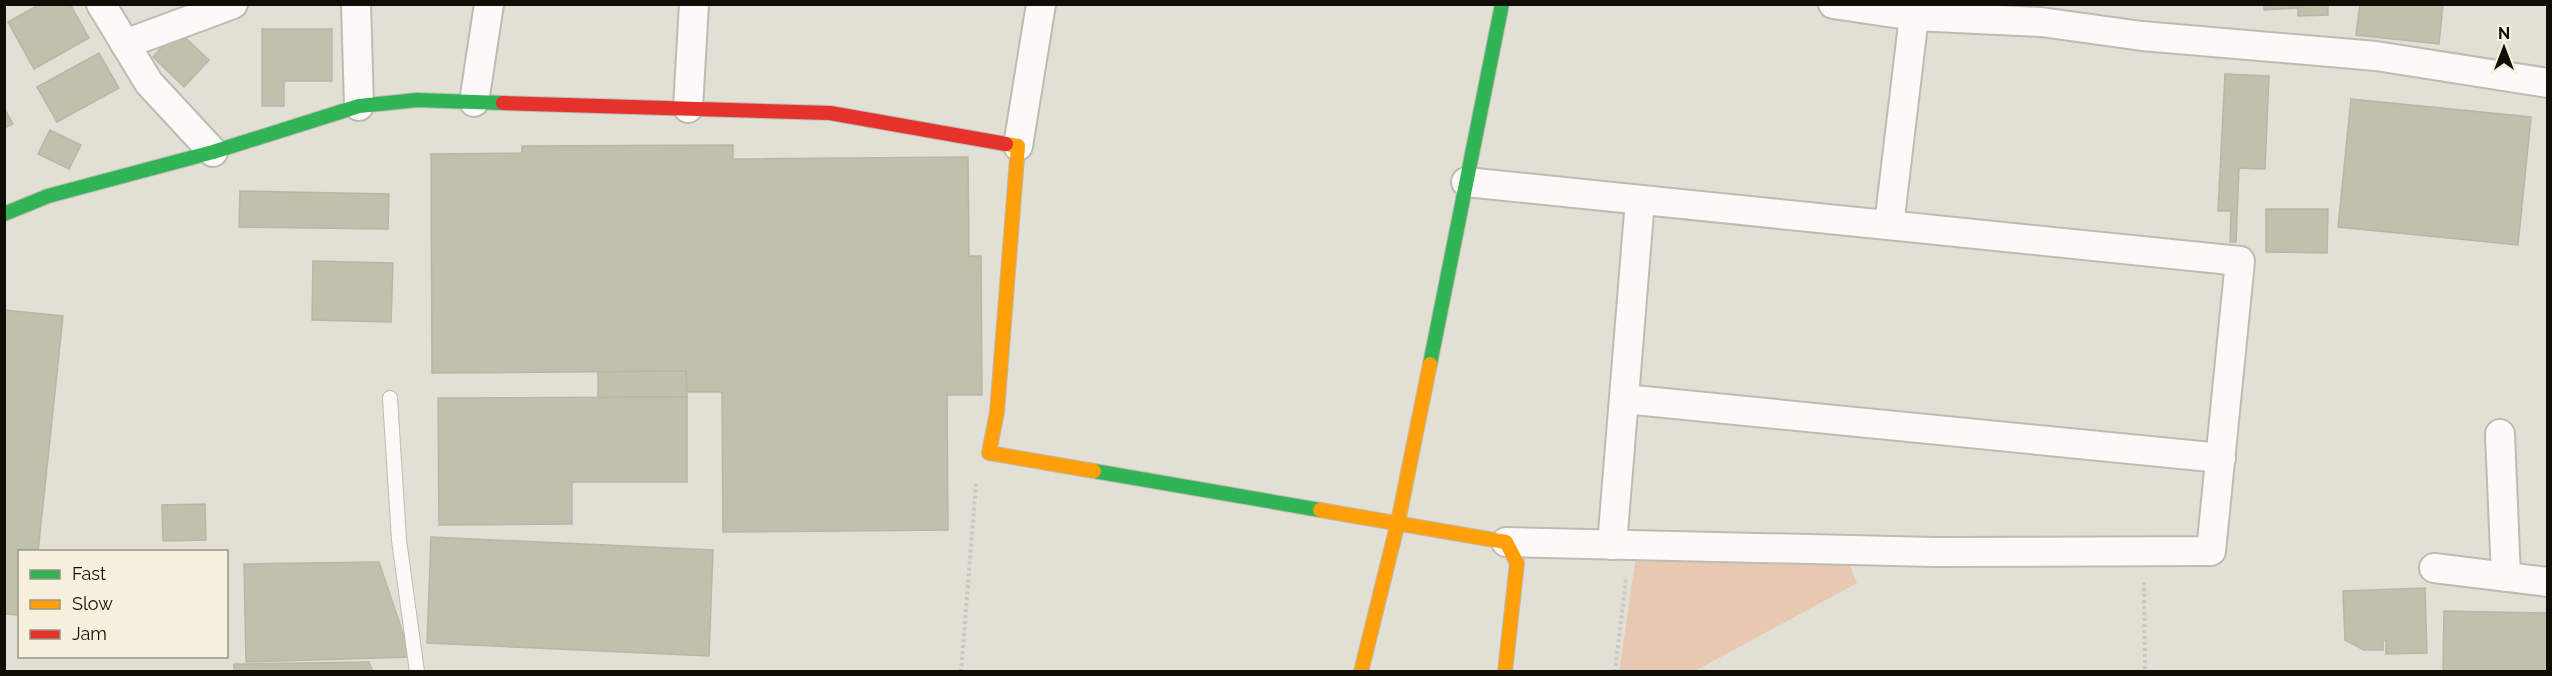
<svg xmlns="http://www.w3.org/2000/svg" width="2552" height="676" font-family="Raleway,sans-serif">
<rect width="100%" height="100%" fill="#e2e0d5"/>
<polygon fill="#e8c8b1" points="1637,549 1847,559 1857,583 1695,671 1619,672"/>
<g fill="#bfc1aa" stroke="#b7b6ad" stroke-width="1.5">
<polygon points="40,4 70,4 89,38 34,69 8,22"/>
<polygon points="2264,4 2328,4 2328,15 2298,16 2298,8 2264,10"/>
<polygon points="2360,4 2443,4 2439,44 2356,35"/>
<polygon points="262,29 332,29 332,81 284,81 284,106 262,106"/>
<polygon points="177,30 209,60 184,87 153,57"/>
<polygon points="99,53 119,88 57,122 37,87"/>
<polygon points="2225,74 2269,76 2265,169 2239,168 2236,242 2230,242 2231,211 2218,211"/>
<polygon points="2351,99 2531,117 2518,245 2338,227"/>
<polygon points="4,108 13,124 4,128"/>
<polygon points="50,130 81,145 69,169 38,154"/>
<polygon points="733,145 733,159 968,157 969,256 981,256 982,395 947,395 948,530 723,532 722,392 687,392 686,371 432,373 431,154 522,153 522,146"/>
<polygon points="240,191 389,194 388,229 239,227"/>
<polygon points="2266,209 2328,209 2327,253 2266,252"/>
<polygon points="313,261 393,263 391,322 312,320"/>
<polygon points="4,310 63,316 38,552 20,552 20,615 4,614"/>
<polygon points="686,371 687,397 598,398 598,372"/>
<polygon points="687,397 687,482 572,482 572,524 439,525 438,398"/>
<polygon points="205,504 206,540 163,541 162,505"/>
<polygon points="431,537 713,550 709,656 427,643"/>
<polygon points="379,562 411,657 246,662 244,564"/>
<polygon points="2425,588 2427,653 2386,654 2386,640 2383,640 2383,650 2364,650 2345,640 2343,591"/>
<polygon points="2444,611 2548,613 2548,672 2443,672"/>
<polygon points="369,662 373,672 234,672 234,664"/>
</g>
<g fill="none" stroke-linecap="round" stroke-linejoin="round">
<defs>
<polyline id="lane" points="390,398 399,540 417,672"/>
<g id="street">
<polyline points="101,4 149,83 213,152"/>
<polyline points="356,4 359,106"/>
<polyline points="1833,4 1914,16 2041,22 2142,36 2376,56 2548,83"/>
<polyline points="125,44 233,4"/>
<polyline points="474,102 489,4"/>
<polyline points="688,108 694,4"/>
<polyline points="1018,146 1041,4"/>
<polyline points="1466,182 2240,261 2211,551 1935,552 1506,542"/>
<polyline points="1889,225 1914,16"/>
<polyline points="1624,399 2221,458"/>
<polyline points="2500,434 2506,577"/>
<polyline points="1612,545 1640,200"/>
<polyline points="2434,568 2548,582"/>
</g>
<g id="fast">
<polyline points="4,214 48,196 213,152 359,106 417,100 503,103"/>
<polyline points="1430,364 1502,4"/>
<polyline points="1094,471 1320,510"/>
</g>
<g id="slow">
<polyline points="1006,144 1018,146 997,412 989,453 1094,471"/>
<polyline points="1320,510 1506,542 1517,563 1505,672"/>
<polyline points="1361,672 1398,522 1430,364"/>
</g>
<polyline id="jam" points="503,103 830,113 1006,144"/>
</defs>
<use href="#lane" stroke="#bdbbb3" stroke-width="16"/>
<use href="#street" stroke="#bdbbb3" stroke-width="32"/>
<use href="#fast" stroke="#bdbbb3" stroke-width="16"/>
<use href="#slow" stroke="#bdbbb3" stroke-width="16"/>
<use href="#jam" stroke="#bdbbb3" stroke-width="16"/>
<g stroke="#c8c8c5" stroke-width="4" stroke-dasharray="3 3" stroke-linecap="butt">
<polyline points="2144,582 2145,672"/>
<polyline points="961,672 976,484"/>
<polyline points="1615,672 1626,578"/>
</g>
<use href="#lane" stroke="#fbfaf9" stroke-width="14"/>
<use href="#street" stroke="#fbfaf9" stroke-width="28"/>
<use href="#fast" stroke="#30b455" stroke-width="14"/>
<use href="#slow" stroke="#ff9f0a" stroke-width="14"/>
<use href="#jam" stroke="#e5322d" stroke-width="14"/>
</g>
<rect width="2552" height="676" fill="none" stroke="#0e0d06" stroke-width="12"/>
<rect x="18" y="550" width="210" height="108" fill="#f6f0dc" stroke="#999586" stroke-width="1.5"/>
<rect x="30" y="570" width="30" height="9" fill="#30b455" stroke="#999586" stroke-width="1.5"/>
<text x="72" y="580" font-size="18" fill="#0e0d06">Fast</text>
<rect x="30" y="600" width="30" height="9" fill="#ff9f0a" stroke="#999586" stroke-width="1.5"/>
<text x="72" y="610" font-size="18" fill="#0e0d06">Slow</text>
<rect x="30" y="630" width="30" height="9" fill="#e5322d" stroke="#999586" stroke-width="1.5"/>
<text x="72" y="640" font-size="18" fill="#0e0d06">Jam</text>
<g transform="translate(2504 48)" stroke="#f6f0dc" stroke-width="4.5" paint-order="stroke">
<path d="M0-4.5L10 22L0 15L-10 22Z" fill="#0e0d06"/>
<text y="-9" font-size="16" font-weight="bold" text-anchor="middle" fill="#0e0d06">N</text>
</g>
</svg>
